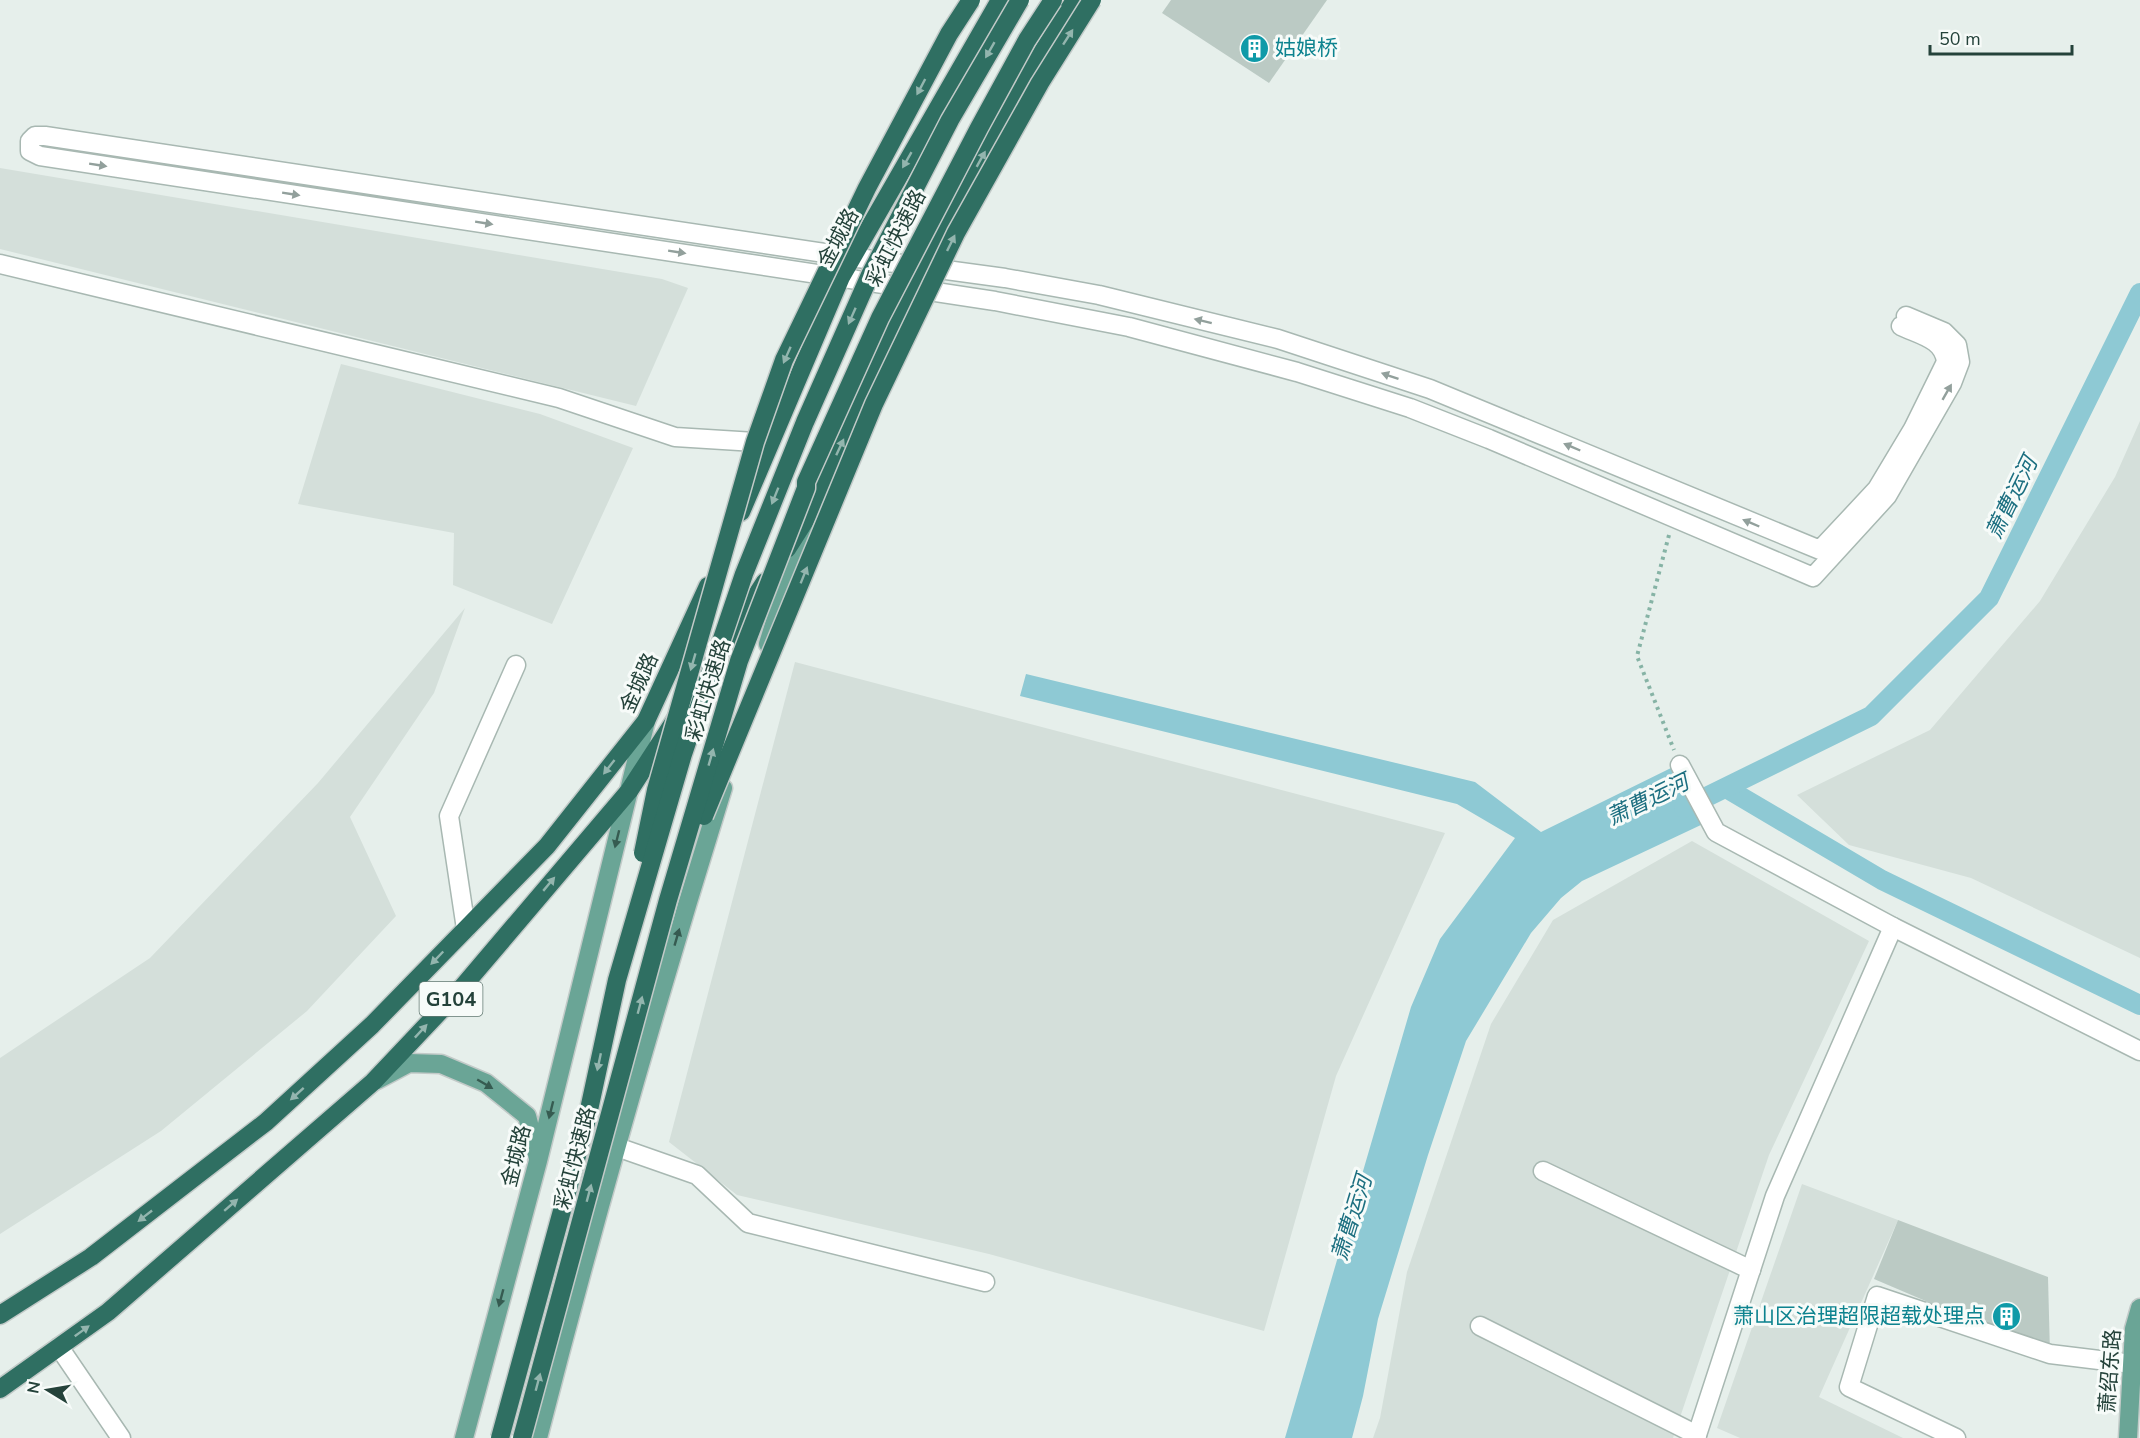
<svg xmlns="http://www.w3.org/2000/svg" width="2140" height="1438" font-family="'Nunito Sans','Noto Sans SC',sans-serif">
<rect width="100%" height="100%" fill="#e6efeb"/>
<g fill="#d4dfda">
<polygon points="0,168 662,279 688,288 636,406 0,249"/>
<polygon points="341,364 540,414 633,448 552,624 453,585 454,533 298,504"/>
<polygon points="2140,421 2140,958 1971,878 1849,845 1797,795 1930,730 2040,601 2115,477"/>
<polygon points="465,608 434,693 350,817 396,916 307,1011 161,1131 0,1234 0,1058 150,958 318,783"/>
<polygon points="795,662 1445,833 1336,1076 1264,1331 989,1254 737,1195 669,1142"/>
<polygon points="1692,841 1869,941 1769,1155 1673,1438 1373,1438 1380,1418 1407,1272 1491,1024 1553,920"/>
<polygon points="1802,1184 1898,1220 1819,1397 1903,1438 1740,1438 1717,1428"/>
</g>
<polygon fill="#8ec9d4" points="1026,674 1475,782 1541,832 1673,767 1703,824 1582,881 1561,898 1531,933 1466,1041 1428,1155 1378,1319 1363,1396 1352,1438 1285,1438 1411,1007 1440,939 1515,838 1457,804 1020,696"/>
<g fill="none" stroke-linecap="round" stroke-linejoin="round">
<g stroke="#8ec9d4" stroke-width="20">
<polyline points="1726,788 1882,880 2140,1005"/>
<polyline points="1684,808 1871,716 1989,598 2140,293"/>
</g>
</g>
<g fill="#bbcac4">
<polygon points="1171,0 1327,0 1269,83 1162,13"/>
<polygon points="1898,1220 2048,1277 2050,1354 1874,1279"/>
</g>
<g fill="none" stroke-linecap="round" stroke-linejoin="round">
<defs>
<g id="minor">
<polyline points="0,264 559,398 675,437 755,442"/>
<path d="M1901,326C1920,335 1944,339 1946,362L1913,429L1877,489L1820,550L1430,389L1278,339L1099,295L1005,278L851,257L45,136H35L30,141V151L40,156L995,301L1129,327L1297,372L1410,408L1489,439L1813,577L1887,496L1952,383L1960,362L1957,345L1944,332L1906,316"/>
<polyline points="1680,765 1716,832 1893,927 2140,1051"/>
<polyline points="466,929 449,816 516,665"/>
<polyline points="617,1147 697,1175 748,1223 985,1282"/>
<polyline points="1543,1171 1751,1270"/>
<polyline points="1480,1326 1697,1435"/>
<polyline points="59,1347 121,1438"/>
<polyline points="1696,1438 1775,1196 1893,927"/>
<polyline points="1956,1438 1849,1387 1877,1296 2050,1354 2132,1364"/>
</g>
<g id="major">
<polyline points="768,644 804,527"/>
<polyline points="377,1080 409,1063 441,1064 486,1083 527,1116 538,1158"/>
<polyline points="464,1438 538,1161 646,721"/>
<path d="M538,1438C594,1220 656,1003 723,788"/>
<polyline points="2128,1438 2134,1329 2140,1308"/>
</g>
<g id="highway">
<polyline points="741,512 841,277 1000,0"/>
<polyline points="787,549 806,519 932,249 1029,73 1075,0"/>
<polyline points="0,1315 91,1257 266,1122 372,1025 547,846 646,721 708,586"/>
<polyline points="0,1389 108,1312 373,1082 459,991 629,791 765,582"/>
</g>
</defs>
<use href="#minor" stroke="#a8b8b2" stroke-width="21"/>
<use href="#major" stroke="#c2cac8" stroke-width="21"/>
<use href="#highway" stroke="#c2cac8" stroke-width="21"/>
<polyline stroke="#86b3a5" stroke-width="4" stroke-dasharray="3 4.5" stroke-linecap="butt" points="1669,535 1637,656 1674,750"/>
<use href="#minor" stroke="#fff" stroke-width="18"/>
<use href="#major" stroke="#6aa596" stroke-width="18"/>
<use href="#highway" stroke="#2f6f62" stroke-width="18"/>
<defs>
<g id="highway-bridge">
<polyline points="704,816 874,404 956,233 1040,83 1092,0"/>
<polyline points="643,853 656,790 755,442 784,360 867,188 949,34 971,0"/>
<polyline points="500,1438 587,1119 617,980 683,754 744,574 805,422 870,275 950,120 1020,0"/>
<polyline points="522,1438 668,900 739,661 806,488 806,482 880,318 979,128 1027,40 1053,0"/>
</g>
</defs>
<use href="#highway-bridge" stroke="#c2cac8" stroke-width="21" stroke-linecap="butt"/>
<use href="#highway-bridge" stroke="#2f6f62" stroke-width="18"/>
</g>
<defs><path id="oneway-solid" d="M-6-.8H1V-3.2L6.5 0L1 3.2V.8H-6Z" transform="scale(1.5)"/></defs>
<g fill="#93b5ae">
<use href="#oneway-solid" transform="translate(1068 37) rotate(-57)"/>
<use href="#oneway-solid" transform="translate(990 50) rotate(120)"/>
<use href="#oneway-solid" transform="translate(921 87) rotate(118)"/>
<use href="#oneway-solid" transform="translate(981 159) rotate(-61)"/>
<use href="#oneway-solid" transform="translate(907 160) rotate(120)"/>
<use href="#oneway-solid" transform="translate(951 243) rotate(-64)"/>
<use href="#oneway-solid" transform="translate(852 316) rotate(114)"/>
<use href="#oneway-solid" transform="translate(787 355) rotate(114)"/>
<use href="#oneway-solid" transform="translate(840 447) rotate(-65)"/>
<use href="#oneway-solid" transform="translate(775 496) rotate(112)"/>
<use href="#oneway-solid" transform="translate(804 575) rotate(-68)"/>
<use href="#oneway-solid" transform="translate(693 662) rotate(106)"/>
<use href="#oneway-solid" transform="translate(711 757) rotate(-74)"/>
<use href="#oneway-solid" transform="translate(609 767) rotate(128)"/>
<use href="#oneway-solid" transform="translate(549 884) rotate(-50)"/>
<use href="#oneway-solid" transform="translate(437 958) rotate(134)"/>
<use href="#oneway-solid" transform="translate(640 1005) rotate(-75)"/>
<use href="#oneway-solid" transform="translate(421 1031) rotate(-47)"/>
<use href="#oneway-solid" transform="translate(599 1062) rotate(102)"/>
<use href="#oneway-solid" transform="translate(297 1094) rotate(138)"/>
<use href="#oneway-solid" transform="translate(589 1193) rotate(-75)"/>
<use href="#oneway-solid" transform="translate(231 1205) rotate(-41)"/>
<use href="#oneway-solid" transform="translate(145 1216) rotate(142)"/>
<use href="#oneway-solid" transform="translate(82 1331) rotate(-36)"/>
<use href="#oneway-solid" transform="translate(538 1382) rotate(-75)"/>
</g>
<g fill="#92a09c">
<use href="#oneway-solid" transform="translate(98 165) rotate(9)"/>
<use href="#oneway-solid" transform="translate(291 194) rotate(9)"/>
<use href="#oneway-solid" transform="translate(484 223) rotate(9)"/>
<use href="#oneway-solid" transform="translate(677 252) rotate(9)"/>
<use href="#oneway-solid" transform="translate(1203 321) rotate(-166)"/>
<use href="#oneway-solid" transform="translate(1390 376) rotate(-161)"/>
<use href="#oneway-solid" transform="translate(1947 392) rotate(-60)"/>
<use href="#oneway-solid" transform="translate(1572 447) rotate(-157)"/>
<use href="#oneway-solid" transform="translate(1751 523) rotate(-157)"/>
</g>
<g fill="#365b51">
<use href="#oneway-solid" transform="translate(617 839) rotate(104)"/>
<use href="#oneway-solid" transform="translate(677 937) rotate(-74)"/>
<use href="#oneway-solid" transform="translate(485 1084) rotate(30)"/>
<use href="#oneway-solid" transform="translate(551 1110) rotate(104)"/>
<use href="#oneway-solid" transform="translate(501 1298) rotate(105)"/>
</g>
<defs>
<symbol id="building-disc" viewBox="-11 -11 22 22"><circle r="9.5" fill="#0f9aa8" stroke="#f7fbf9"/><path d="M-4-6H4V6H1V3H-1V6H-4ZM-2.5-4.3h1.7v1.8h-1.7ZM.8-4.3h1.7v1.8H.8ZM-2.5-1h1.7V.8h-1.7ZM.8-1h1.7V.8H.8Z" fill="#fff"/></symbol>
</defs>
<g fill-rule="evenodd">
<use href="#building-disc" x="1238" y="32" width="33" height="33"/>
<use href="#building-disc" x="1990" y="1300" width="33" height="33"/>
</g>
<g text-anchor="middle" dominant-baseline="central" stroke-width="6" stroke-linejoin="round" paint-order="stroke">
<rect fill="#f7fbf9" stroke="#637a73" stroke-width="1.5" x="419.5" y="982" width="63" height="34" rx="4.5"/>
<g font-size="20" font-weight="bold" fill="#24423a">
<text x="451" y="999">G104</text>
</g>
<g font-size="21" fill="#0d838f" stroke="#f7fbf9" text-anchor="start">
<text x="1275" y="48">姑娘桥</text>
<text x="1985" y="1316" text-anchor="end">萧山区治理超限超载处理点</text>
</g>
<g font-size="21" fill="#24423a" stroke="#f7fbf9">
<text transform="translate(838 238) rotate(-62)">金城路</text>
<text transform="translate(896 238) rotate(-63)">彩虹快速路</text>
<text transform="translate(639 683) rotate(-66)">金城路</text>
<text transform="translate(708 690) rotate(-73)">彩虹快速路</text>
<text transform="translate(516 1156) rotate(-76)">金城路</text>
<text transform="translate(575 1158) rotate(-75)">彩虹快速路</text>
<text transform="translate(2110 1371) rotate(-86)">萧绍东路</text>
</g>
<g font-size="22" font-style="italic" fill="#1c6f80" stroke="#f7fbf9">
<text transform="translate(2012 498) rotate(-64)">萧曹运河</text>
<text transform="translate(1648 800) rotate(-26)">萧曹运河</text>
<text transform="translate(1352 1218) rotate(-73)">萧曹运河</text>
</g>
</g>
<g transform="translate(48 1390) rotate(281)" stroke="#f7fbf9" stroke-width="4.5" paint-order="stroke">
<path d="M0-4.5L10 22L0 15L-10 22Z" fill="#24423a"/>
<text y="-9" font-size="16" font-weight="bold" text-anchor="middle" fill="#24423a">N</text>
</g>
<path d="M1930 45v9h142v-9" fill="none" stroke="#24423a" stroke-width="3"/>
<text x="1939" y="45" font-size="18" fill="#24423a" stroke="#f7fbf9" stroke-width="4.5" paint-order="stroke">50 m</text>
</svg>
